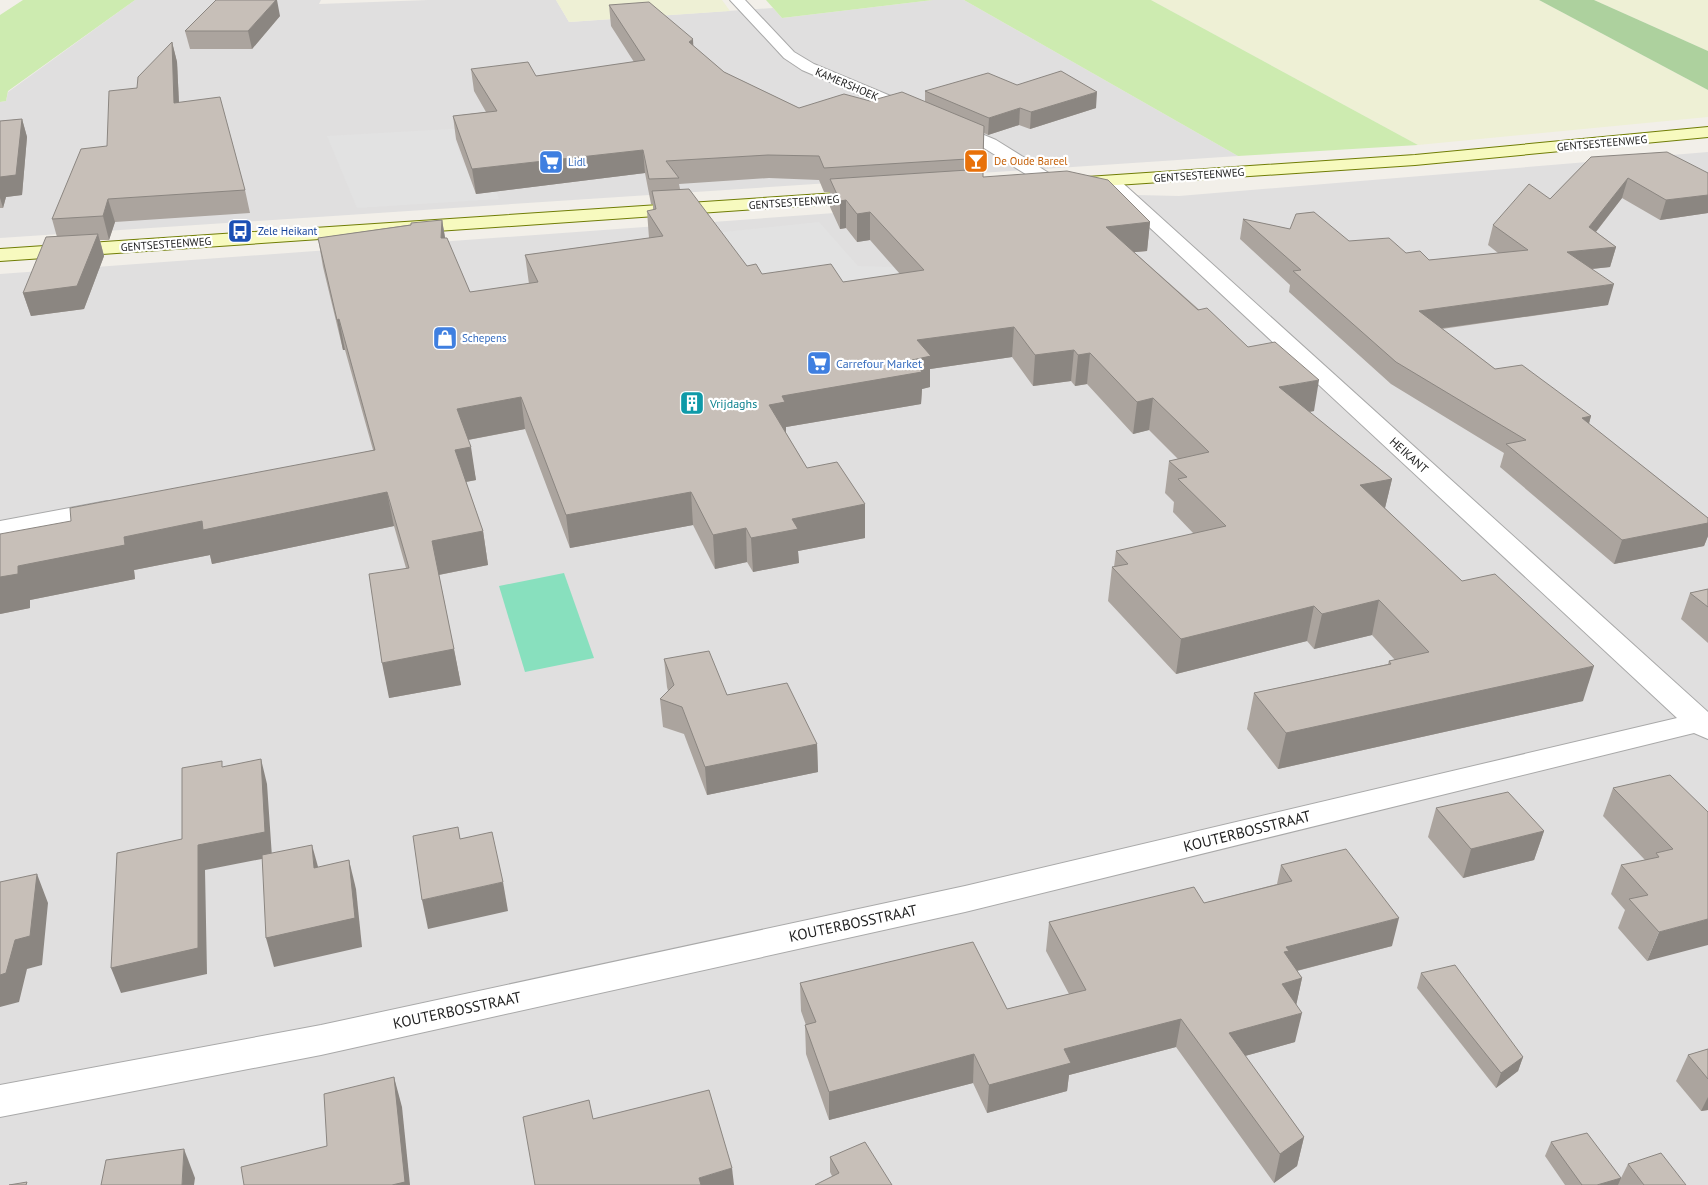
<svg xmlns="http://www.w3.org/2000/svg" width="1708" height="1185" font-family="'PT Sans',sans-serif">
<rect width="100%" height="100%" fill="#f2efe9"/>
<g fill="#e0dfdf">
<polygon points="135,0 321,0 319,4 428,0 556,0 569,22 773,8 782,18 933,0 964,0 1238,156 0,238 0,102 6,101 8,92"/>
<polygon points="1708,152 1708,1185 0,1185 0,274 1095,194 1179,196"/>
</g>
<g fill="#eef0d5">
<polygon points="556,0 722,0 730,11 569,22"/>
<polygon points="1151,0 1539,0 1708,90 1708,117 1418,145"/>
<polygon points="1594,0 1708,0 1708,51"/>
</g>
<g fill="#cdebb0">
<polygon points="23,0 135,0 8,91 6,101 0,102 0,15"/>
<polygon points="766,0 933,0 782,18"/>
<polygon points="964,0 1151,0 1418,145 1238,156"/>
</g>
<polygon fill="#add19e" points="1539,0 1594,0 1708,51 1708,90"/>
<polygon fill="#88e0be" points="564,573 594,658 525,672 499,586"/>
<g fill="#e2e2e2">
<polygon points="468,128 475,136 455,139 464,165 496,190 499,199 357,208 327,136"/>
<polygon points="819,222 858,266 893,267 950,329 748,295 704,234"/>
</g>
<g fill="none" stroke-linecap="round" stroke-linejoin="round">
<defs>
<g id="minor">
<polygon points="1110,176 1116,177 1708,712 1708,739 1694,733 965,912 321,1055 0,1117 0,1085 321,1025 965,886 1677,718 1104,185 1101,181 1104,177"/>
<polygon points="107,501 116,504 120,509 116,514 0,537 0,521"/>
</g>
<polygon id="tertiary" points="730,0 745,0 794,52 814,64 996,140 1060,180 1063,184 1060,188 1048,188 984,148 802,70 784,58"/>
<g id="secondary">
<polygon points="1708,127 1708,137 1415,165 1072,188 1066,187 1063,183 1066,179 1072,178 1415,155"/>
<polygon points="867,191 874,193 876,197 874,201 0,261 0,249"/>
</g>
</defs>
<use href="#minor" stroke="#a9a9a9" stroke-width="2"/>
<use href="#tertiary" stroke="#a9a9a9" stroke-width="2"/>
<use href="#secondary" stroke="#707d05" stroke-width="2"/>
<use href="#minor" fill="#fff" fill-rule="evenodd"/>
<use href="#tertiary" fill="#fff" fill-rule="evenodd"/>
<use href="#secondary" fill="#f7fabf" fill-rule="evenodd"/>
</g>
<g fill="#aba49e" fill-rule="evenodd">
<path d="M609,5L693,46L724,72L799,108L870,101L925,102V91L1017,85L1096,108L1030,129L1019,125L988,135L984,133L983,177L1150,222L1147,251L1134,252L1314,411L1309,412L1392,479L1385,508L1583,701L1278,769L1247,729L1254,693L1388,664L1389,661L1395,660L1372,635L1314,649L1307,641L1176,674L1108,601L1112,567H1114L1116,551L1194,534L1173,512L1174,502L1165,493L1169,461L1178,459L1149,430L1133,434L1087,384L1075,386L1071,381L1033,386L1012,357L930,369V387L922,389L921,404L786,427V433L807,468L865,504V538L798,551L799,563L753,572L747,562L715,569L693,525L570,548L525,429L468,440L476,480L466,482L483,531L488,565L439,575L461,685L389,698L406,568L394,526L212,564L210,555L134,570L135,579L30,600V608L0,614L71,521L373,450L345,350H343L323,267L318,238L442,220L445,238L470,292L529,284L525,255L649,238L647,211L653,210V204H651L645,173L476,194L456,139L453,116L486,112L474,91L471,69L536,76L634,62L611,26ZM769,178L819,180L824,192H830V207L840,229L846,228L857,242L870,240L900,274L843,282L762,274L747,266L680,189L679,184Z"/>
<polygon points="280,16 252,49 190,49 185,31"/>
<polygon points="172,42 177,62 179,103 245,190 250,213 115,222 109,240 100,240 104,256 84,309 31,316 23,293 57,237 52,219 107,146 137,88"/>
<polygon points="22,119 27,137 22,195 6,197 3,208 0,208 0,121"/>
<polygon points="1591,157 1708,173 1708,213 1660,220 1622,198 1596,232 1616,247 1610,267 1592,269 1608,305 1442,329 1495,369 1591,416 1589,424 1708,518 1708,536 1704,546 1614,564 1500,467 1504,453 1391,384 1289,292 1290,285 1240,239 1243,219 1290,229 1406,253 1429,260 1498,253 1488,245 1493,225 1550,199"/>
<polygon points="1708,589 1708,643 1681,619 1690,593"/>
<polygon points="664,659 727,695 817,744 818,772 707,795 684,734 663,727 660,699 668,691 667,687"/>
<polygon points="1613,788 1708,812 1647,961 1618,928 1625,910 1611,894 1621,865 1645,860 1603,816"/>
<polygon points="1436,808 1544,831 1534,860 1463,878 1428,837"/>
<polygon points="1281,865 1392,946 1297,971 1302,978 1296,1005 1295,1042 1245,1056 1304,1137 1297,1166 1274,1183 1176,1047 1069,1075 1067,1091 987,1113 973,1083 829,1120 806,1054 805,1025 806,1025 801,1011 800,983 1007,1009 1069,994 1046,951 1049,922 1204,903 1277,884"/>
<polygon points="1421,973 1523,1057 1518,1071 1496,1088 1417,988"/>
<polygon points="1708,1049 1708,1110 1701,1111 1676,1081 1688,1055"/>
<polygon points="1551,1142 1621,1178 1628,1164 1686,1185 1565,1185 1545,1156"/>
<polygon points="830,1157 892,1185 832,1176 830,1172"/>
</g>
<g fill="#8b8681">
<polygon points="276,0 277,0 280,16 252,49 248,31"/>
<polygon points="693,39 694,61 689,42"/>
<polygon points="172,42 177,62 180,125 174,103"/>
<polygon points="1097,92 1096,108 1030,129 1031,112"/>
<polygon points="1020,108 1019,125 988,135 989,118"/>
<polygon points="22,119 27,137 22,195 6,197 3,208 0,198 0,177"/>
<polygon points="643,150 645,173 476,194 472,169"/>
<polygon points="1628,178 1622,198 1584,247 1589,227"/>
<polygon points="1708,195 1708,213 1660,220 1666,200"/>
<polygon points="108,199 115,222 109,240 103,216"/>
<polygon points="846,200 846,228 840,229 840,201"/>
<polygon points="870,212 870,240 857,242 857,214"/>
<polygon points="442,220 447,249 441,238"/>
<polygon points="1150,222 1147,251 1103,255 1106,227"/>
<polygon points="98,234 104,256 84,309 31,316 23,293"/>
<polygon points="1616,247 1610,267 1561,272 1567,252"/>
<polygon points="1614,284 1608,305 1414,332 1419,311"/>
<polygon points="339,319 345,350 343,350 337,320"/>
<polygon points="1014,327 1012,357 930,369 930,387 922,389 921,404 786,427 786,434 769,405 782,396 917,340"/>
<polygon points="1074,350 1071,381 1033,386 1035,355"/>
<polygon points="1090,353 1087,384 1075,386 1078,355"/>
<polygon points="1319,380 1314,411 1273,418 1279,387"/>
<polygon points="521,397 525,429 462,441 457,409"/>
<polygon points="1153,398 1149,430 1133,434 1137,402"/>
<polygon points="1591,416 1584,439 1582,418"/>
<polygon points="471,447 476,480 460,483 455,450"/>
<polygon points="1392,479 1384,512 1360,485"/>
<polygon points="387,492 394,526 212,564 210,555 134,570 135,579 30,600 30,608 0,614 0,577 18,566 124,537 202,521"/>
<polygon points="691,492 693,525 570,548 566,515"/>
<polygon points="865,504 865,538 798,551 799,563 753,572 751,538 792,519"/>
<polygon points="1708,523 1708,536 1704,546 1614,564 1622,540"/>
<polygon points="746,528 747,562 715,569 713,535"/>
<polygon points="483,531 488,565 438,575 432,541"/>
<polygon points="1379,600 1372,635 1314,649 1322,614"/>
<polygon points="1314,606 1307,641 1176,674 1181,639"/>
<polygon points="454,649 461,685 389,698 382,663"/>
<polygon points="1594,666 1583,701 1278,769 1286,733"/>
<polygon points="817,744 818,772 707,795 705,767"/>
<polygon points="261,759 267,784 272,857 205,870 207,974 121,993 111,968 198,845"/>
<polygon points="1544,831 1534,860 1463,878 1471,849"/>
<polygon points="312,845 320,874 314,868"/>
<polygon points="349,860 356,889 362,947 274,967 266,938"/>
<polygon points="37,874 48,903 42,965 27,969 19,1002 0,1007 0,975 15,940"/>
<polygon points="503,882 508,911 428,929 422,900"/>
<polygon points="1399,918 1392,946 1284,974 1284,952 1286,947"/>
<polygon points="1708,919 1708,945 1647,961 1659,932"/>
<polygon points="1302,978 1296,1006 1282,984"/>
<polygon points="1302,1013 1295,1042 1223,1062 1229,1033"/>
<polygon points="1181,1019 1176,1047 1069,1075 1067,1091 987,1113 989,1085 1064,1049"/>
<polygon points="974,1054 973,1083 829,1120 829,1092"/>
<polygon points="1523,1057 1518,1071 1496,1088 1501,1073"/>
<polygon points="394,1077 402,1107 410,1185 392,1185"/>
<polygon points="1708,1097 1708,1110 1701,1111"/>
<polygon points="1304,1137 1297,1166 1274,1183 1280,1154"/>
<polygon points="184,1149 195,1178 194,1185 182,1185"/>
<polygon points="732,1168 734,1185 700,1185 699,1178"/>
<polygon points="1621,1178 1618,1185 1597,1185"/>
</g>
<g fill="#c7bfb8" stroke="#8b8681">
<polygon points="216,0 276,0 248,31 185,31"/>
<polygon points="649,2 693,39 689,42 724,72 799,108 844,94 870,101 902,92 984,126 983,158 824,168 819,156 768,155 666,161 679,178 649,179 643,150 472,169 453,116 497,111 471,69 528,62 536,76 645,60 609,5"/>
<polygon points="172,42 174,103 220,97 245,190 108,199 103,216 52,219 81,149 107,146 109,91 137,88 138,77"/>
<polygon points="1061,71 1097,92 1031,112 1020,108 989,118 925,91 988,73 1017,85"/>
<polygon points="22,119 16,175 0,177 0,121"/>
<polygon points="1667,152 1708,173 1708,195 1666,200 1628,178 1589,227 1616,247 1567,252 1614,284 1419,311 1495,369 1522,365 1591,416 1582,418 1708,518 1708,523 1622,540 1506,444 1526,440 1396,362 1293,271 1301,270 1243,219 1290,229 1296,214 1314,212 1349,241 1389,238 1406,253 1420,251 1429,260 1528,250 1493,225 1529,184 1550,199 1591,157"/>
<polygon points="983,169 983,177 1067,171 1108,180 1150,222 1106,227 1198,310 1207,308 1248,347 1275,342 1319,380 1279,387 1392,479 1360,485 1462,581 1495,574 1594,666 1286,733 1254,693 1391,664 1389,661 1429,652 1379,600 1322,614 1314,606 1181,639 1112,567 1128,564 1116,551 1226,526 1178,479 1187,477 1169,461 1209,452 1153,398 1137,402 1090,353 1078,355 1074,350 1035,355 1014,327 917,340 931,356 912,360 922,372 782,396 785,402 769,405 807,468 837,462 865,504 792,519 798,529 751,538 746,528 713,535 691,492 566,515 521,397 457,409 471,447 455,450 483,531 432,541 454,649 382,663 369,574 409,568 387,492 203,530 202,521 124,537 125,545 18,566 18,574 0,577 0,534 71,521 70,508 375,450 339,319 337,320 318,238 411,225 411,223 442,220 441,238 447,238 470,292 538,282 525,255 663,236 647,211 656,209 652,191 689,189 747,266 756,264 762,274 831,264 843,282 924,270 870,212 857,214 846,200 840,201 830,179"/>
<polygon points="98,234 77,286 23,293 46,237"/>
<polygon points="1708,589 1708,607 1690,593"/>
<polygon points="709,651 727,695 787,683 817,744 705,767 682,707 660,699 674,685 664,659"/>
<polygon points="261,759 265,832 198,845 198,948 111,968 117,853 182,839 182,768 222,761 222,767"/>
<polygon points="1670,775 1708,812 1708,919 1659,932 1629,899 1648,895 1621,865 1659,857 1656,853 1673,849 1613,788"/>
<polygon points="1508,792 1544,831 1471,849 1436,808"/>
<polygon points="458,827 460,839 492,832 503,882 422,900 413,836"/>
<polygon points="312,845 314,868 349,860 355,918 266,938 262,855"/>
<polygon points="1346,849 1399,918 1286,947 1289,951 1284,952 1302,978 1282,984 1302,1013 1229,1033 1304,1137 1280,1154 1181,1019 1064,1049 1071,1063 989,1085 974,1054 829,1092 805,1025 816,1022 800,983 973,942 1007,1009 1086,990 1049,922 1194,887 1204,903 1292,881 1281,865"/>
<polygon points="37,874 30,936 15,940 6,973 0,975 0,882"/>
<polygon points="1455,965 1523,1057 1501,1073 1421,973"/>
<polygon points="1708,1049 1708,1079 1688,1055"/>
<polygon points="394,1077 405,1182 392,1185 244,1185 241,1167 327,1146 324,1094"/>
<polygon points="709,1090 732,1168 699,1178 701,1185 535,1185 523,1117 589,1100 593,1119"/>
<polygon points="1587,1133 1621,1178 1597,1185 1582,1185 1551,1142"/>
<polygon points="865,1142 892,1185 815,1185 839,1173 830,1157"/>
<polygon points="184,1149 182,1185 101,1185 106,1160"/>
<polygon points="1661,1153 1686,1185 1644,1185 1628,1164"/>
<polygon points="27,1182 26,1185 9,1185"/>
</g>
<defs>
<symbol id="bar-square" viewBox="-11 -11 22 22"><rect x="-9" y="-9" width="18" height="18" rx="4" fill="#e8710a" stroke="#fff"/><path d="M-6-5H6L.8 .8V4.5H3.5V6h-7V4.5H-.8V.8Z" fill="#fff"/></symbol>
<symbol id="supermarket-square" viewBox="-11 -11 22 22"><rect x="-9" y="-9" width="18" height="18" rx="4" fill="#3f7fe0" stroke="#fff"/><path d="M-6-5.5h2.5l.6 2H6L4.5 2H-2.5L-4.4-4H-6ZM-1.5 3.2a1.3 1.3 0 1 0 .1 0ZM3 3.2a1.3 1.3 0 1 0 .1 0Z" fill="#fff"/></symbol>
<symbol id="bus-square" viewBox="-11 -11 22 22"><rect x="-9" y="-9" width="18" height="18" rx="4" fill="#1a4fb4" stroke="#fff"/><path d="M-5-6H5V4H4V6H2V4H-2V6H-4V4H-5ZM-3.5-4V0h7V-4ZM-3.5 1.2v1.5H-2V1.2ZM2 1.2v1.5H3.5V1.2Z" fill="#fff"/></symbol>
<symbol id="shop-square" viewBox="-11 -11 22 22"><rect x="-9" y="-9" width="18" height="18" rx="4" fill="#3f7fe0" stroke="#fff"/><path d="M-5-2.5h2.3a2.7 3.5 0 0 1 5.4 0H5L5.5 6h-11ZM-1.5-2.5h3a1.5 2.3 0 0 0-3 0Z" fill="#fff"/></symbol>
<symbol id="building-square" viewBox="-11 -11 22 22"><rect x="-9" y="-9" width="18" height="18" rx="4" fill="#0f9aa8" stroke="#fff"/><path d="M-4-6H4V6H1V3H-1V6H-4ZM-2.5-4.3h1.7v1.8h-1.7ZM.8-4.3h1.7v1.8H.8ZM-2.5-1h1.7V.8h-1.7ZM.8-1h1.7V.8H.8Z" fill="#fff"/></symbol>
</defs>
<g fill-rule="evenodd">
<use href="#bar-square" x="962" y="147" width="28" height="28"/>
<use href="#supermarket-square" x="537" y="148" width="28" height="28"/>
<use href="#bus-square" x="226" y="217" width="28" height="28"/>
<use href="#shop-square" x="431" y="324" width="28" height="28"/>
<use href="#supermarket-square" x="805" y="349" width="28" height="28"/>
<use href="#building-square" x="678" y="389" width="28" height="28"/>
</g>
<g text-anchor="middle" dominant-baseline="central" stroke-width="4.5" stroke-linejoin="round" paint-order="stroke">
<g font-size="11" fill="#222" stroke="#fff">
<text transform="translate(847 84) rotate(23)">KAMERSHOEK</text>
<text transform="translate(1602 143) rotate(-5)">GENTSESTEENWEG</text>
<text transform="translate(1199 175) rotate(-4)">GENTSESTEENWEG</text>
<text transform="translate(794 202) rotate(-4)">GENTSESTEENWEG</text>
<text transform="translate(166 244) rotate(-4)">GENTSESTEENWEG</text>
</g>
<g font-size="11" fill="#c56008" stroke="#fff" text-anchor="start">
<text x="994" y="161">De Oude Bareel</text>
</g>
<g font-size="11" fill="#366cbe" stroke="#fff" text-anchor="start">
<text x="568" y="162">Lidl</text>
<text x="462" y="338">Schepens</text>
</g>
<g font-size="11" fill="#164399" stroke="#fff" text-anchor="start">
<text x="258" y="231">Zele Heikant</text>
</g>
<g font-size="12" fill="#366cbe" stroke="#fff" text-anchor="start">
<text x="836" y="363">Carrefour Market</text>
</g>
<g font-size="12" fill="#0d838f" stroke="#fff" text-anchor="start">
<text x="710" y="403">Vrijdaghs</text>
</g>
<g font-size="12" fill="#222" stroke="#fff">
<text transform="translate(1409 455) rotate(42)">HEIKANT</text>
</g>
<g font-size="15" fill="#222" stroke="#fff">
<text transform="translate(1247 831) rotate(-14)">KOUTERBOSSTRAAT</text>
<text transform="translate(853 923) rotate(-12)">KOUTERBOSSTRAAT</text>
<text transform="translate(457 1010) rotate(-12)">KOUTERBOSSTRAAT</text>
</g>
</g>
</svg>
